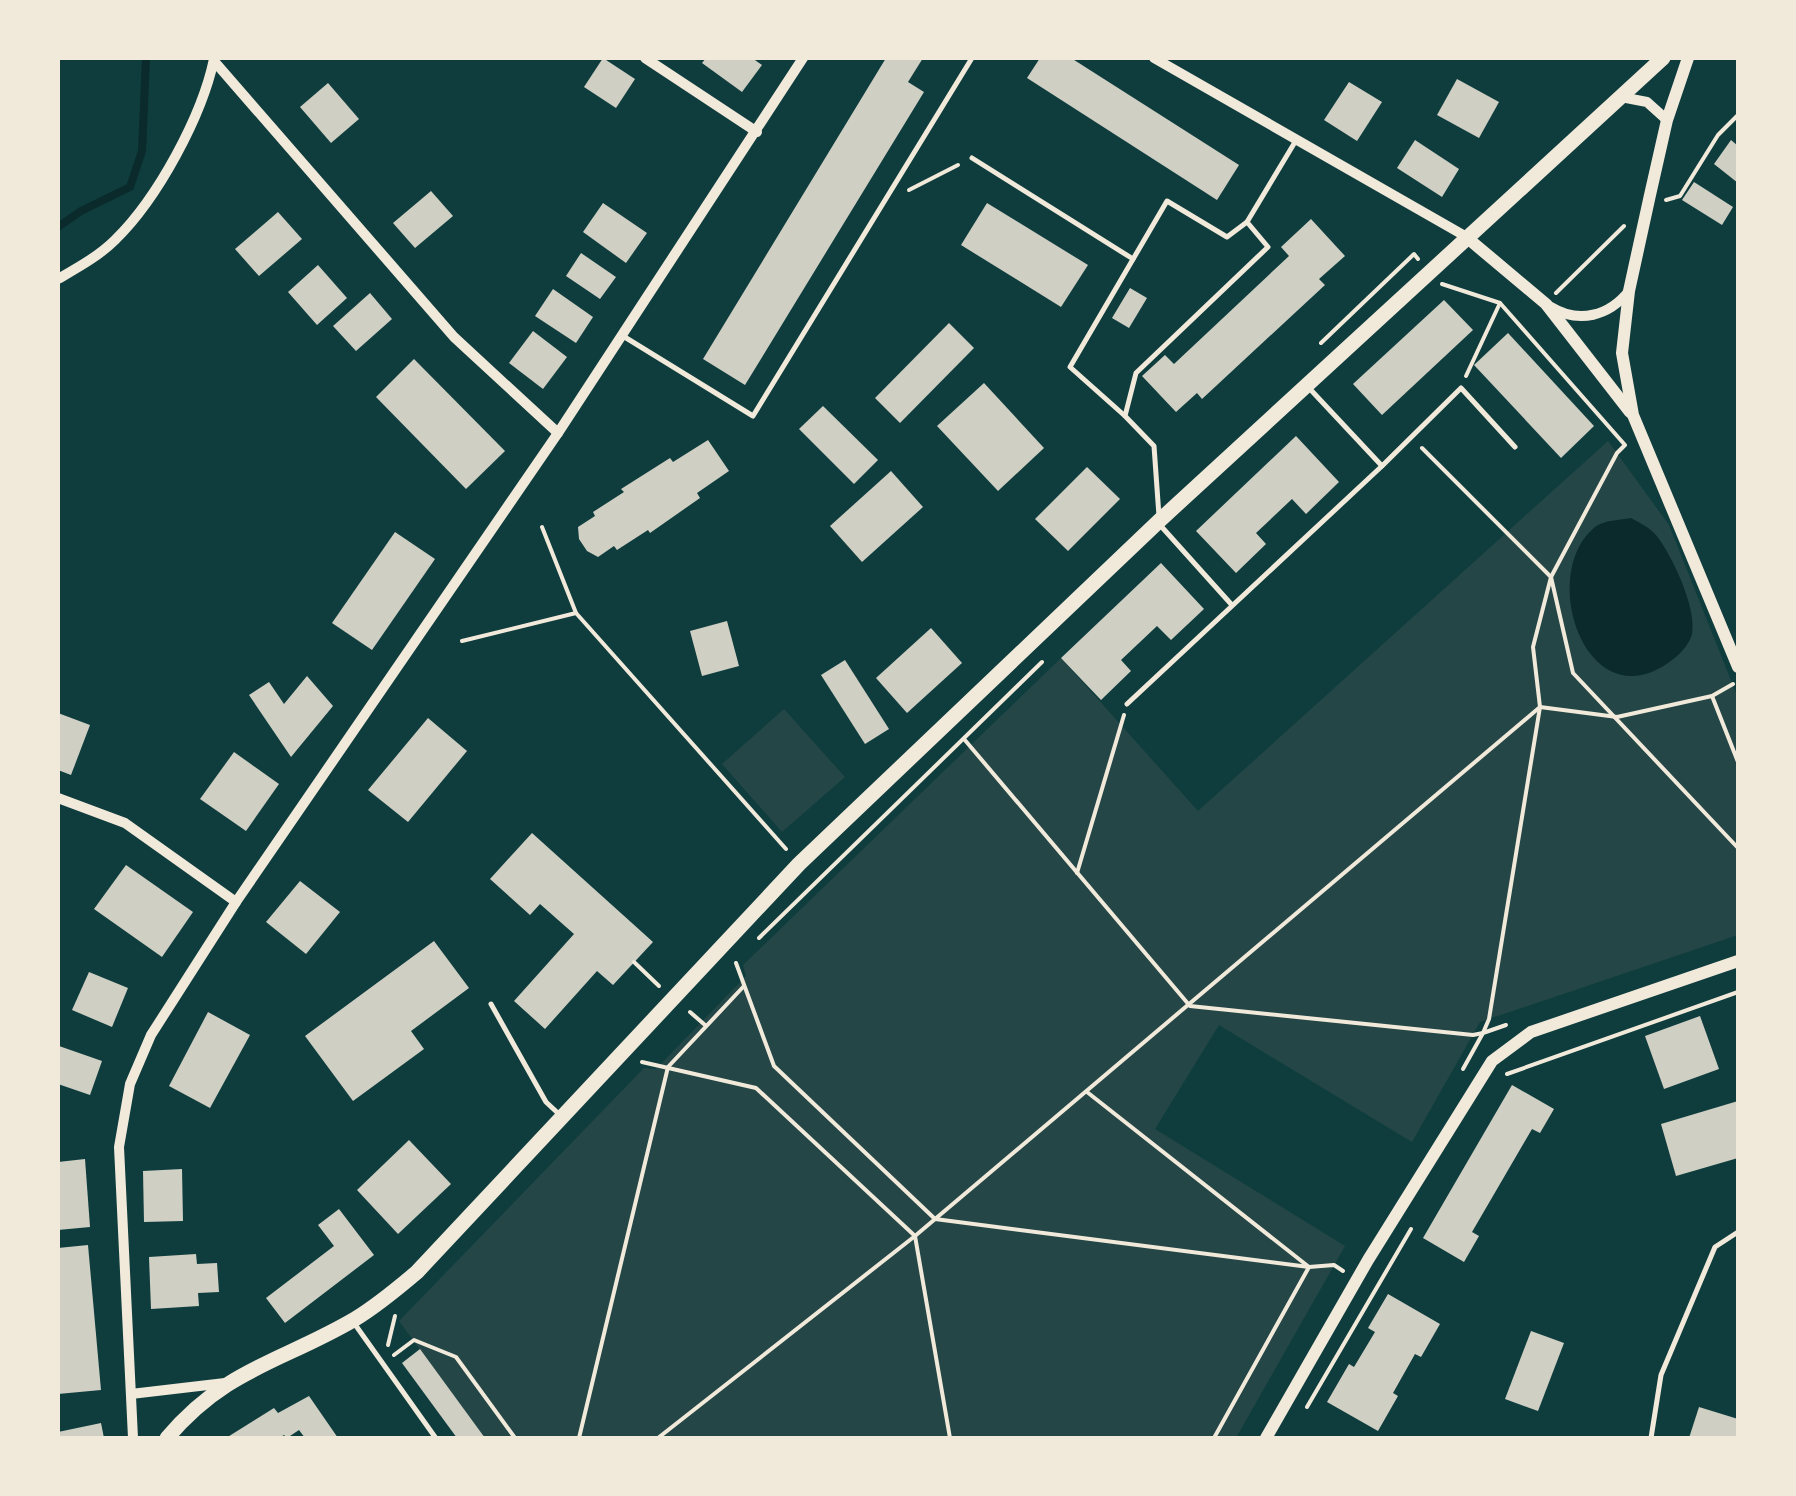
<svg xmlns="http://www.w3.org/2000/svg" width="1796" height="1496" font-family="'DM Sans',sans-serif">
<rect width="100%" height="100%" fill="#0f3d3e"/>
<g fill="#244646">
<polygon points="1608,441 1669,525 1738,698 1738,935 1480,1022 1412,1142 1219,1025 1155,1129 1345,1246 1236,1438 485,1438 399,1321 644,1068 656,1069 746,976 743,965 1061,658 1198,811"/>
<polygon points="784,709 845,777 782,832 722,764"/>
</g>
<path fill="#0a2a2b" d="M1631,518C1640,523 1650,528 1656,535C1672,555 1697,608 1692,634C1689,646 1678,656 1668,663C1586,720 1537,574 1595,527C1604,520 1620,520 1631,518Z"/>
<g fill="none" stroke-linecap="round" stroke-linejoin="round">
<polyline stroke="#0a2a2b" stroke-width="8" points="58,227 81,211 130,187 142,151 146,58"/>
</g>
<g fill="#cfcfc3">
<polygon points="603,58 635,79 616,108 584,87"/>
<polygon points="706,58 752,58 762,65 742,92 702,63"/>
<polygon points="886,58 923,58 908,82 924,92 745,385 703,359"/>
<polygon points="1040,58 1071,58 1239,165 1217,200 1027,78"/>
<polygon points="1457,79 1499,102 1479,138 1437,115"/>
<polygon points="1349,82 1382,102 1357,141 1324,120"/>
<polygon points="328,83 359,119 331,143 300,107"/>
<polygon points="1415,140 1459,169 1442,197 1397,168"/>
<polygon points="1731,140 1738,146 1738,183 1714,164"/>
<polygon points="1694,182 1733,207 1722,225 1682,200"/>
<polygon points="431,191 453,216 415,248 393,223"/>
<polygon points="603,203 647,233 626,263 583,232"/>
<polygon points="987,203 1088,265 1061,307 961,245"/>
<polygon points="278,212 302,239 259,276 235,249"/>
<polygon points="1311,219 1345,256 1319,279 1325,285 1202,399 1197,393 1176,412 1142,376 1165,355 1174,364 1289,256 1281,247"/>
<polygon points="581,253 616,277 600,299 566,276"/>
<polygon points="318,265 347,298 317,325 288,292"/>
<polygon points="1130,288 1147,298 1129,328 1112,318"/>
<polygon points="553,289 593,317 576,343 535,316"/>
<polygon points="370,293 392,319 356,351 333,326"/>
<polygon points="1444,300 1473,330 1382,415 1353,384"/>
<polygon points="949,323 974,348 900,423 875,398"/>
<polygon points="533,331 567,357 543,389 509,363"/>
<polygon points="1508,333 1594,426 1561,458 1474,365"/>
<polygon points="414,359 505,451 466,489 376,397"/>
<polygon points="984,383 1044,448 998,491 937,426"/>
<polygon points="823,406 878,460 854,484 799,429"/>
<polygon points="1296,436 1339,482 1306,514 1292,499 1256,533 1266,544 1236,573 1196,531"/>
<polygon points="708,440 729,471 697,493 700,498 650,533 648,530 617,550 614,546 598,557 587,551 579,539 578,527 595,516 593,512 624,492 621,489 670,458 673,462"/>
<polygon points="1087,467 1120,499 1068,551 1035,519"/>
<polygon points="891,471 923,507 862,562 830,526"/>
<polygon points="395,532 435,559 372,650 332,623"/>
<polygon points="1161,563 1204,609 1171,640 1157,626 1121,660 1131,671 1101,700 1061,658"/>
<polygon points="727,621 739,666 702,676 690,631"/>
<polygon points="931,628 962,663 907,713 876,678"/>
<polygon points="845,660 889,729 865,744 821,675"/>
<polygon points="307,676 333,706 291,757 249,695 269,682 284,704"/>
<polygon points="58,713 90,725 71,775 58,770"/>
<polygon points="428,718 467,751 408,822 368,790"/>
<polygon points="234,752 279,784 246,831 200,799"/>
<polygon points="532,833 653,942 613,985 597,971 545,1029 514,1001 574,934 540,904 530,915 490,879"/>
<polygon points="126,865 193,912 162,957 94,909"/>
<polygon points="300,881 340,912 306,954 266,922"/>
<polygon points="434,941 469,988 411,1031 424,1049 353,1101 305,1036"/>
<polygon points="89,972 128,988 112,1027 72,1010"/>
<polygon points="208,1012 250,1035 210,1108 169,1086"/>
<polygon points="1700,1016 1719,1069 1664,1089 1645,1036"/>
<polygon points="59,1046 102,1061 90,1095 58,1084"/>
<polygon points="1512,1085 1554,1109 1540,1133 1532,1129 1472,1232 1479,1236 1464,1262 1423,1238"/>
<polygon points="1738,1101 1738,1158 1676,1176 1661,1124"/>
<polygon points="409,1140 451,1184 398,1234 357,1190"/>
<polygon points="85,1159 90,1227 58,1230 58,1162"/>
<polygon points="182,1169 183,1221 144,1222 143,1171"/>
<polygon points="339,1209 374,1255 285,1323 266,1298 334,1246 318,1225"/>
<polygon points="88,1245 101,1390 58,1394 58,1248"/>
<polygon points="196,1254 197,1264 217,1263 219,1292 198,1293 199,1306 151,1309 149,1257"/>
<polygon points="1388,1294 1440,1324 1421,1357 1415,1354 1393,1393 1398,1396 1378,1431 1327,1402 1349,1364 1354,1367 1375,1332 1368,1328"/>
<polygon points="1531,1331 1564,1343 1538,1411 1505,1399"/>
<polygon points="420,1349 485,1438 457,1438 402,1363"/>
<polygon points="309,1396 338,1438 305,1438 299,1430 287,1438 284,1435 279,1438 226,1438 274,1408 278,1413"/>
<polygon points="1699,1407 1738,1419 1738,1438 1689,1438"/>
<polygon points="101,1423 104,1438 58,1438 58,1432"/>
</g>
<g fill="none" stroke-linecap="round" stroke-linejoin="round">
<g stroke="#f1e9da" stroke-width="4">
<polyline points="909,190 958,165"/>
<polyline points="1666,200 1680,196 1718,135 1738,115"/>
<polyline points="1556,293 1624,226"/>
<polyline points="1321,343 1414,254 1418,259"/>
<polyline points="1466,376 1500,303"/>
<polyline points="1422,448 1551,577 1573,673 1738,848"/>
<polyline points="542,527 576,613 786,849"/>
<polyline points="462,641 576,613"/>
<polyline points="1712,696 1738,762"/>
<polyline points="964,739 1190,1006 1473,1035 1483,1033 1489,1019 1540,707 1617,717 1712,696 1733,684"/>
<polyline points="1077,873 1124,715"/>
<polyline points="759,938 1042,662"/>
<polyline points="634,962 659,986"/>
<polyline points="736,963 774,1066 935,1219 1309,1267 1334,1265 1343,1271"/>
<polyline points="690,1012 705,1025"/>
<polyline points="642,1062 756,1088 915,1236 950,1438"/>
<polyline points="1463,1069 1483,1033 1506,1025"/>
<polyline points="1507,1074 1738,992"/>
<polyline points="1087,1092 1309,1267 1214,1438"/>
<polyline points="388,1345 395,1316"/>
<polyline points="394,1355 414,1340 456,1357 515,1438"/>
<polyline points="1307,1407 1411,1229"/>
<polyline points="579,1438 668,1067 744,986"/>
<polyline points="658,1438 915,1236 1540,707 1533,647 1551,577 1617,453 1625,445 1500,303 1442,284"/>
</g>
<g stroke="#f1e9da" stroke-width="5">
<polyline points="972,158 1133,259"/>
<polyline points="623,336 753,416 972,58"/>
<polyline points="1309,388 1382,466"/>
<polyline points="1125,416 1070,367 1167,201 1227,237 1247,222"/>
<polyline points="1159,516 1154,446 1125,416 1136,373 1268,247 1247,222 1295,142"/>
<polyline points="1160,525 1231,604"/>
<polyline points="1127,704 1382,466 1461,388 1515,447"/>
<polyline points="491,1004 546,1102 561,1116"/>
<polyline points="354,1323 435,1437 432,1438"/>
<polyline points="1651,1438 1661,1375 1715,1247 1738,1232"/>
</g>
<g stroke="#f1e9da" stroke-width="10">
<polyline points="645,58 757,132"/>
<polyline points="1154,58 1465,236"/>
<polyline points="214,61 454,337 558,433"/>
<polyline points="1621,97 1647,102 1667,120"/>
<path d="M58,279C77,268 99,256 115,240C158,198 202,116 214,59"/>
<path d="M1551,307C1579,324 1609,316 1629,291"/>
<polyline points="58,798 125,823 236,902"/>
<polyline points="131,1394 225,1383"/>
<polyline points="133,1438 119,1147 130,1084 151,1035 236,902 558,433 803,58"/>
</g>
<g stroke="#f1e9da" stroke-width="12">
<polyline points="1688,58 1667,120 1650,195 1629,291 1622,353 1633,415 1738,667"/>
<polyline points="1465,236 1546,304 1630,412"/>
<polyline points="1266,1438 1368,1260 1492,1061 1531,1032 1738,961"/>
</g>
<path stroke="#f1e9da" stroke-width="15" d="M167,1438C226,1368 282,1362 355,1319C378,1305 397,1289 417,1272L799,864L1159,521L1663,58"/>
</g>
<rect width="1796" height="1496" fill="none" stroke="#f1e9da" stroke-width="120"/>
</svg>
